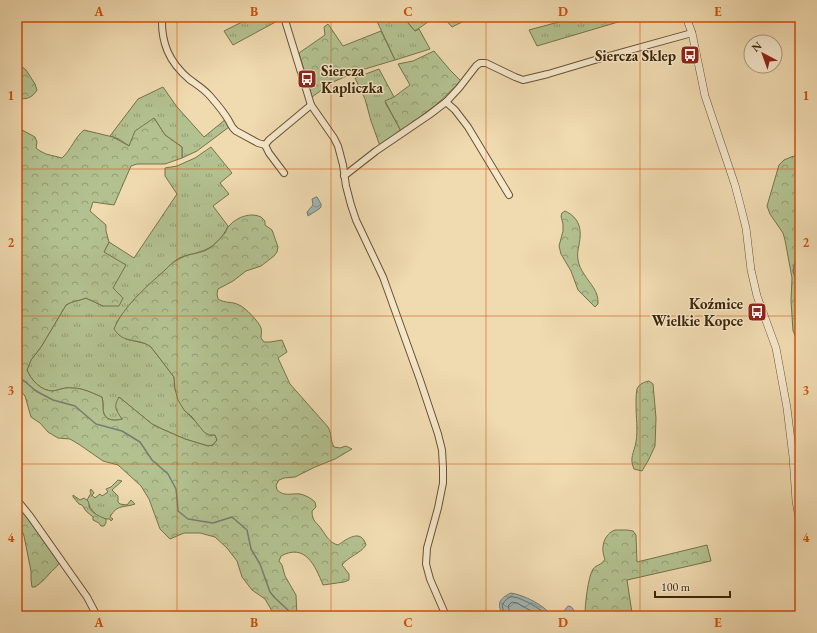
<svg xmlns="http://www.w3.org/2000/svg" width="817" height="633" font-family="'EB Garamond',serif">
<defs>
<pattern id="grass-tufts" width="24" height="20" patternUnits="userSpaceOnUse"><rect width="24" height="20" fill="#b3c190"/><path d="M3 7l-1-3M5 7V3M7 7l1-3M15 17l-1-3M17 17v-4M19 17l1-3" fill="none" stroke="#939d74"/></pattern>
<pattern id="forest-crowns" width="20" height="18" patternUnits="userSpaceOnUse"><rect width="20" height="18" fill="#b3c190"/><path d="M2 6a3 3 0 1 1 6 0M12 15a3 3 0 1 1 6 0" fill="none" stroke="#939d74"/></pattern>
<pattern id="water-waves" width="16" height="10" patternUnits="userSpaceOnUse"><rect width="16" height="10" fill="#a1b7b8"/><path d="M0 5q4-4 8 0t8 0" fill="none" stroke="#849594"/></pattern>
</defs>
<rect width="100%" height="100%" fill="#f0dab0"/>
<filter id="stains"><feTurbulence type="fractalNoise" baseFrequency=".005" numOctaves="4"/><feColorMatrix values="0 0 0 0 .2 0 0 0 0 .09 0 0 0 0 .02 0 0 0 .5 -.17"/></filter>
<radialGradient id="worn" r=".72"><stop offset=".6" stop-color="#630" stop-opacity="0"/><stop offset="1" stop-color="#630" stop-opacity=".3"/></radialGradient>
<g fill="url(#grass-tufts)" stroke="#77734a">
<polygon points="252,17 280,17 281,19 233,45 224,31"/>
<polygon points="375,17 403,17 415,31 419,29 430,49 395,60"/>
<polygon points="577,17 635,17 537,46 529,30"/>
<polygon points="379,69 394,97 385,102 401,131 380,146 371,121 365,99 355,78"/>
<polygon points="163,87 177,107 204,137 226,119 229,127 197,151 182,158 182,147 165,135 154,118 129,146 119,139 110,136 138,99"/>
<path d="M211,147L232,173L220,183L229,194L213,206L228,226C223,238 212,249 199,252C191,255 183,255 176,260C171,264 166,269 162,273C145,288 129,304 116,323L126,339L147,344L151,347L174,377L175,389L184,410L209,435H215L217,440L213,445L208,446L185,439L162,429L152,424L119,397L122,419C116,421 107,421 104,414C102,410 104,403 102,397C92,393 83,388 72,388C65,387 59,390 53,391C41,391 31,380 27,370L31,360L41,347L66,305C72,301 79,301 86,298L103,306L113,288L104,252L109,242L134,258L177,194L165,176V168L177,166L195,158Z"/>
<path d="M118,480L122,481L112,490L118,496V502L120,504L127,505L131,500L135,504C124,508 117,504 110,517L113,519L111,521L110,519C98,520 90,510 87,500L91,493L90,491L91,489L94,493L92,495L95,498L100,494L102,496L108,492L106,489L111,487Z"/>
</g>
<g fill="url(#forest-crowns)" stroke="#77734a">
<polygon points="403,17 435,17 415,31"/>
<polygon points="443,17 472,17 452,27"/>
<polygon points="328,24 343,46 381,31 395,60 358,71 333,82 312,97 299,53 325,35 324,27"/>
<polygon points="434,51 450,70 461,81 437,104 401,131 385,101 394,97 410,85 398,64 413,61"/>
<path d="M17,63L26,70L35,84L37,90C32,98 26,100 17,98Z"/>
<path d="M154,118L165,135L182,147V158L165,164H137L131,166L114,205L93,202L90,211L106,225V231L109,242L104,252L126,265L113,288L123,298L119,306H103L86,298C79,301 72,301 66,305L41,347L31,360L27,370C31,380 41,391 53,391C59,390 65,387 72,388C83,388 92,393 102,397C104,403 102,410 104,414C107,421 116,421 122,419C116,410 113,407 119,397L152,424L162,429L185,439L208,446L213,445L217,440L215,435H209L204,432L192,417L184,410L178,400L175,389L174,377L151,347C138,337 124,345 114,329C122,308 147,286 164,271C169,266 174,261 181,258C190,253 201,254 210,248C215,244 221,238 225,233C227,230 227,227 230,225C237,217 251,212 261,217C262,218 264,220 265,221V225L272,230L278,247L277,252L274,256L261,266L246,271L233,281L218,289L217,294L218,299C226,304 232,301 239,305C245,307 259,322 261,328C262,331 261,334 261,338L264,342H270L282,340L287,352L278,358L290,384L328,427C332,434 330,440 334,447L340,448L346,446L352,449L335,459L315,467L295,477L284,478L279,480L276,485L277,490C285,497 290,493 300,494C305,495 311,498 315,502L316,507L312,511C312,522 317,522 322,530C327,537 330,543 338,545C347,539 361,528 366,545C360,554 349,556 342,565L349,574V580L344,582L323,585C315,565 305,543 281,556L279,561L282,565L285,576L296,595L297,616H275L265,599L252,590L242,577L237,561L227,548L215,537L200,533H184L170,539L160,529L149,499L141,486L118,465L103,461L80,445L70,439L58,438L48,432L40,423L31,417L25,396L17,387V124L22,130L35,137L37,142L36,148L40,151L46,154L62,158C71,150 75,137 84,130L113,137L129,146L135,131Z"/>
<polygon points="800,152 800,345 793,331 791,301 792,278 785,240 783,233 770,214 767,206 779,165 784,160 791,157 798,155"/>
<path d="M565,211C580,218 582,230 579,245C578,250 577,254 578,260C579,265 581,270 584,274C590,284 599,291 598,304L595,307L578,290L571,271L561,254L559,246L563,231V224L561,216L562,213Z"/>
<path d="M649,381L653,384L656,418L655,446L648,461L642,471L634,469C629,458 634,453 636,442C638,430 636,417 636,405C636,400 636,394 637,389C639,384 644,382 649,381Z"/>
<path d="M73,495L80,500L84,498L88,501C89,503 89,505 89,507C91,513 101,517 106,519V523L104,526H101L99,523L93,520V517L86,511L82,505L79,504L73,497Z"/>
<path d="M17,503L26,514L59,563C57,568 53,569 50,573C45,579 41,583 35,587H32L31,580V571L24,536L17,517Z"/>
<path d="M615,530H627L633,531L636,535L637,562L707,545L711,561L627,580L632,613L585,614C585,605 588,577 593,569C597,564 601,566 605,559C600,548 604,534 615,530Z"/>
</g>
<g fill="url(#water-waves)" stroke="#787d70">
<polygon points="317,197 321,204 321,207 319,209 308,216 307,212 313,205 312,199 316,197"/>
<path d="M511,593C524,595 544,605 552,616H503C497,604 498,599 511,593Z"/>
<path d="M568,606C571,606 573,608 574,611C572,615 569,617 565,615L564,611Z"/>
</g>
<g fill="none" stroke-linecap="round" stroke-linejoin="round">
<g stroke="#6e6e5e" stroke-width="1">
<path d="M506,616C505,612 501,608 503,604C504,601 508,598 510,597C518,595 543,610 547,616"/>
<polyline points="511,616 510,612 508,606 512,602 517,603 540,616"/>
</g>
<g stroke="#787d70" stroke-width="1.5">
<polyline points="17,202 22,217 21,228 17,245"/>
<polyline points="800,243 793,271 800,290"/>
<polyline points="797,313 800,301"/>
<polyline points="797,317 798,333 800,337"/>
<polyline points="17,375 36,391 53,400 75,406 96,424 122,431 140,442 152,460 168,474 176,489 177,498 178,511 188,519 213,523 232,517 247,530 251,549 260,564 270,592 275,598 288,610 290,616"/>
</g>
<defs>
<g id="minor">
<path d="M162,17C161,43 169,62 189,79C197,85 204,89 210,96C217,104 224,112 229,121C231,125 232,128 236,131L258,143L265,145L269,140L311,105"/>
<polyline points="284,17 311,105 334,138 338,146 343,165 346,186 351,205 356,220 383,277 420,380 438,434 442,450 443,468 443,483 438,508 427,548 426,564 430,579 446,616"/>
<polyline points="446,102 455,110 468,127 509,195"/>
<polyline points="265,145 269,153 284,173"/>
<polyline points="344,176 376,151 429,115 446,102 459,88 476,66 480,63 486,63 515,77 523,80 548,74 605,57 692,33"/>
<polyline points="17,500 30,516 87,597 97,616"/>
</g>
<polyline id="tertiary" points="686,17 692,33 705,96 735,185 741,208 746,228 751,270 757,296 776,348 787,408 793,457 796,501 800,524"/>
</defs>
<use href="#minor" stroke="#685230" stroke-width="8"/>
<use href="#tertiary" stroke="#685230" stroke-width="8"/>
<use href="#minor" stroke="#f5e7cc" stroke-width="6"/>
<use href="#tertiary" stroke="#f5e7cc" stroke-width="7"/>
</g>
<path fill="none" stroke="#ce510b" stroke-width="1" stroke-opacity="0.55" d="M177,17V616M331,17V616M486,17V616M640,17V616M17,169H800M17,316H800M17,464H800"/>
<defs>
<symbol id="bus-square" viewBox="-11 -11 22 22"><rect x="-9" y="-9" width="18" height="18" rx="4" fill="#8f2418" stroke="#f5e7cc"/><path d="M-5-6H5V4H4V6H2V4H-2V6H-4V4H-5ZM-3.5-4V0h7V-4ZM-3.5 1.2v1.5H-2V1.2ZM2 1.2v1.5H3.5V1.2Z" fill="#fff"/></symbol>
</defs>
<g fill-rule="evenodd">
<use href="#bus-square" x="679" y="44" width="22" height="22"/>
<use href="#bus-square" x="296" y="68" width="22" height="22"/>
<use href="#bus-square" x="746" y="301" width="22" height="22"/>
</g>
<g text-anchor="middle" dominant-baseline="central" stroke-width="3" stroke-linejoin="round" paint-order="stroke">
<g font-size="15" font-weight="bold" fill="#3b2505" stroke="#f5e7cc" text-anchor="end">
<text x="676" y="55">Siercza Sklep</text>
<text x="321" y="70" text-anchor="start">Siercza<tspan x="321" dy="17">Kapliczka</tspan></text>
<text x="743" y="303">Koźmice<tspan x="743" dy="17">Wielkie Kopce</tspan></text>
</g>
</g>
<rect width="817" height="633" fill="none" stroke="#f0dab0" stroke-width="44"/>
<g transform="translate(763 54) rotate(319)"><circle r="19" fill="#f5e7cc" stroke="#ab997c"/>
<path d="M0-3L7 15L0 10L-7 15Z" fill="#8f2418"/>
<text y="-6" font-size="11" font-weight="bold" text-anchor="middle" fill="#3b2505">N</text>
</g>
<path d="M655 591v6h75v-6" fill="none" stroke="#3b2505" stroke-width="2"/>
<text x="661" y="591" font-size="12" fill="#3b2505" stroke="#f5e7cc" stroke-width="3" paint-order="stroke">100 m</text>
<rect x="22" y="22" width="773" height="589" fill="none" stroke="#ce510b" stroke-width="1.5"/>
<g font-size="13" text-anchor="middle" font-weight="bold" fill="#ce510b">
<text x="99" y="16">A</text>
<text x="254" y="16">B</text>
<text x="408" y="16">C</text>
<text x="563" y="16">D</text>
<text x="718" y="16">E</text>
<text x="11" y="100">1</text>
<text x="806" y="100">1</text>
<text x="11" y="247">2</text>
<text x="806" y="247">2</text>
<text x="11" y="395">3</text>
<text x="806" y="395">3</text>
<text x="11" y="542">4</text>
<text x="806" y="542">4</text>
<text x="99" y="627">A</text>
<text x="254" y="627">B</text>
<text x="408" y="627">C</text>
<text x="563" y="627">D</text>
<text x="718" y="627">E</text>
</g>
<rect width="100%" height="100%" filter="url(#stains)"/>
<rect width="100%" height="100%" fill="url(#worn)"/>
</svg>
